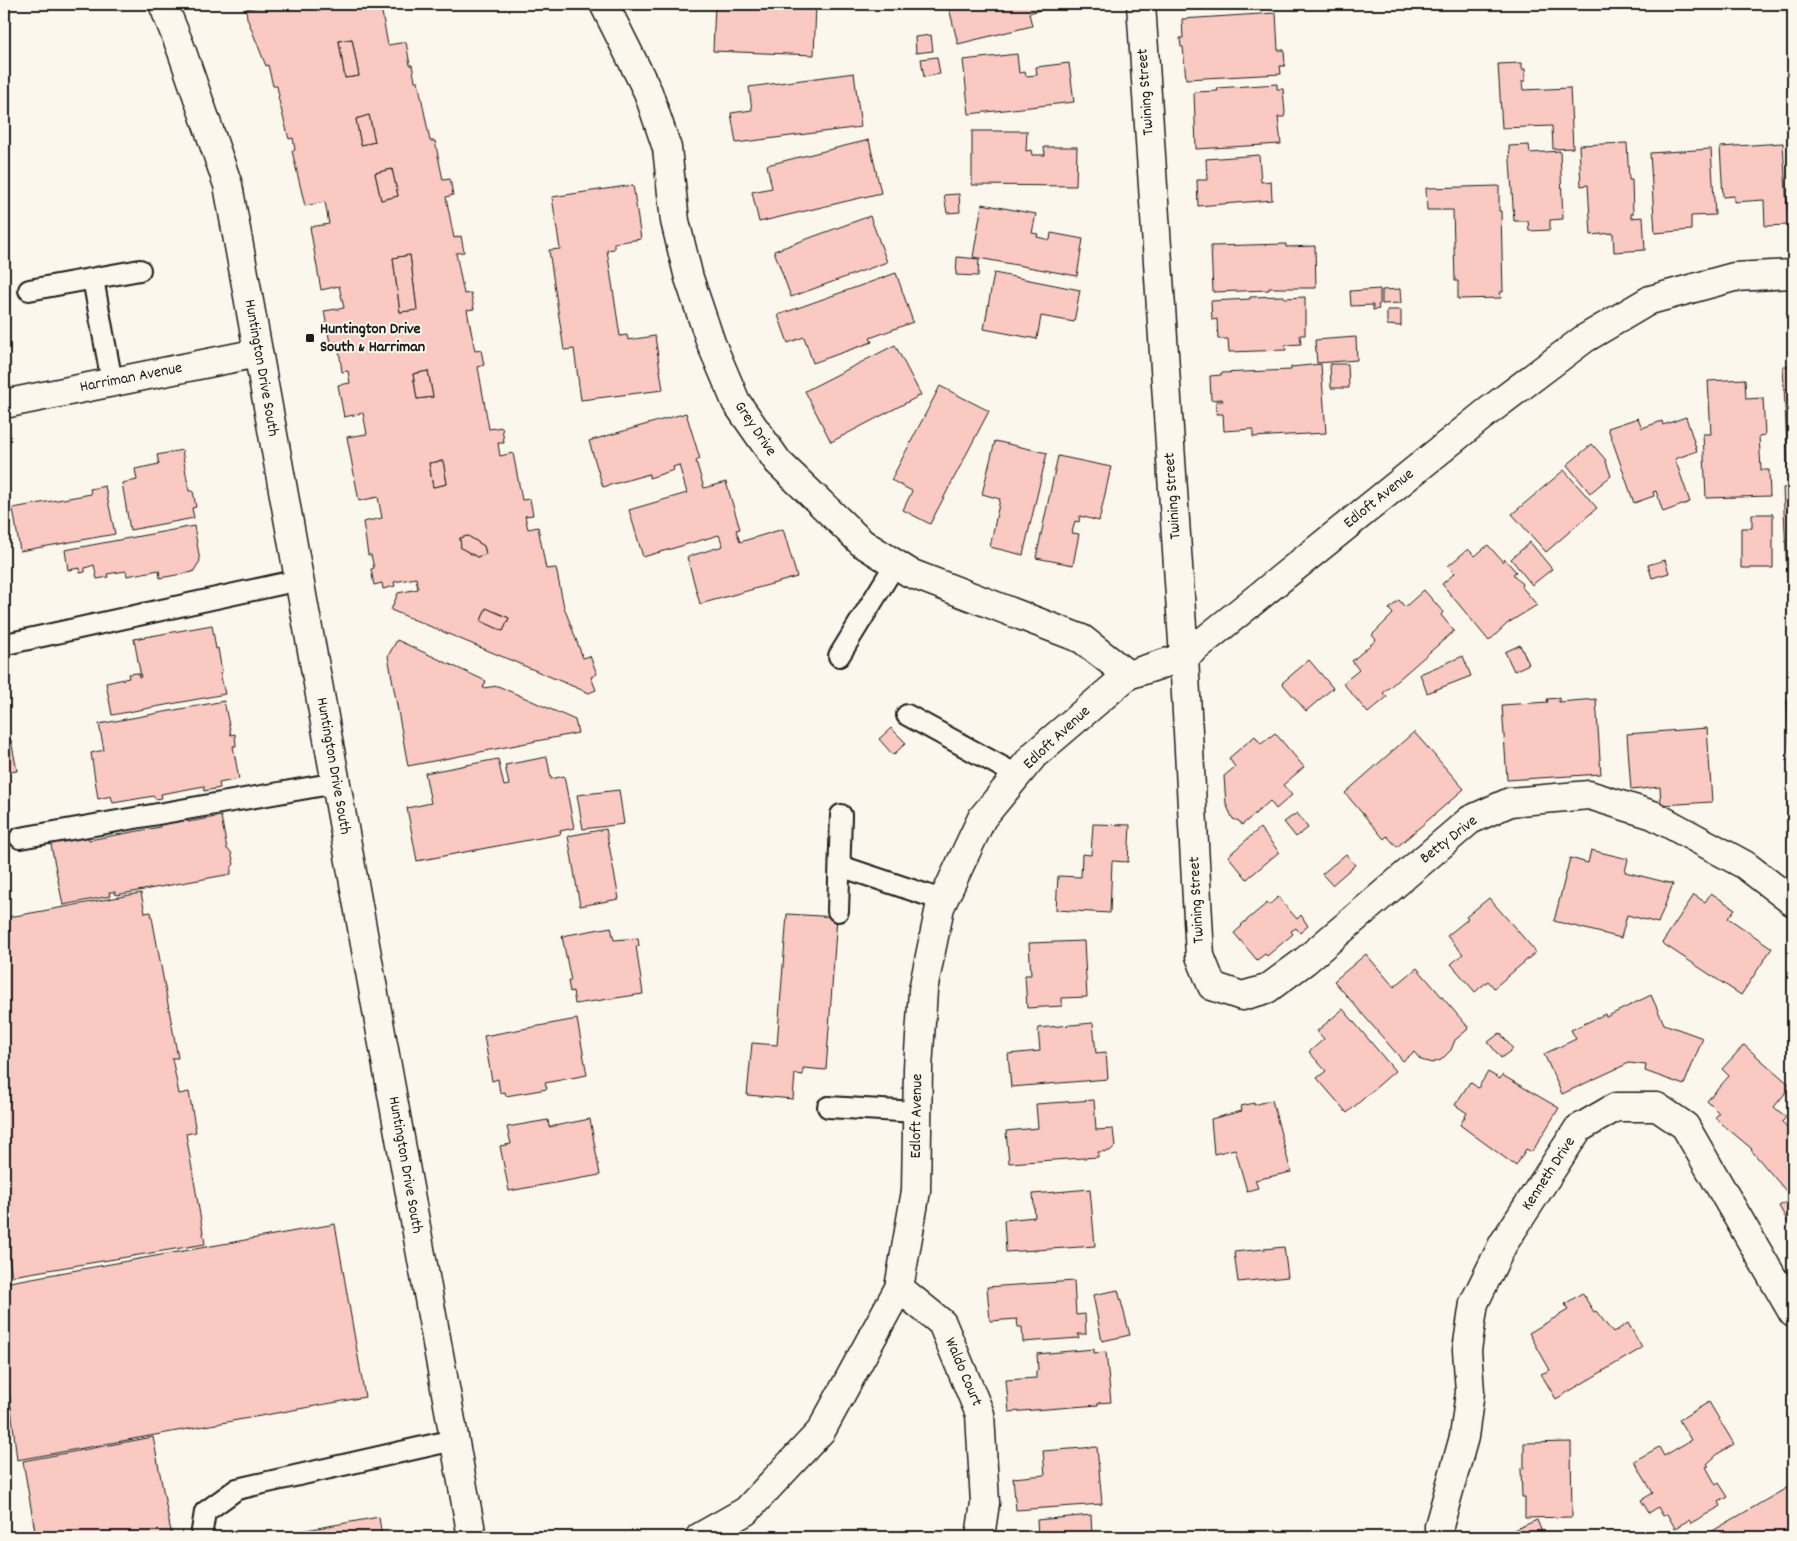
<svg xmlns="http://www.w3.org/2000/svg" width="1797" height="1541" font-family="Dekko,sans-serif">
<rect width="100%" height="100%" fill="#fbf7ec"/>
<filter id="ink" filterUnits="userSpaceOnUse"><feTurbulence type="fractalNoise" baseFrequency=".02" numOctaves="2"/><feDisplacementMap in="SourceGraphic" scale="10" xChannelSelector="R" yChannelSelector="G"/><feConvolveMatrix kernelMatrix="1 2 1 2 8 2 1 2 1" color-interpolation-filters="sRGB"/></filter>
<g filter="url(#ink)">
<g fill="#f9c9c2" stroke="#1c1c1c" fill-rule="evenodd">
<path d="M275,4H388L389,6L381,7L388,45L406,42L410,65H412L415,81H418L430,141H435L443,180L450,179L453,195L446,197L454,238L461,236L464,252L456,253L464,294L471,293L474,309L467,310L475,351L481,350L484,365L478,367L489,429L502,427L504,443H498L500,456L513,453L522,500L530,499L533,515L525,516L528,529L538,527L546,569L556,568L564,607L583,658L590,656L597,674L591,677L596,690L589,693L391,610L398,593L418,589L416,578L394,582L395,586L383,589L382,583L374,585L371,569L374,568L371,555H368L363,522L382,518L378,497L359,501L347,437L367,434L363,413L344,417L338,385L350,383L348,371L342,372L338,342L330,343L324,311L344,308L339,286L321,290L310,227L329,224L325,202L305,206L292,151L295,150L293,138L289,139L278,97L279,96L277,86H273L268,65L266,66L247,18L246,9ZM352,39L359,76L345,78L339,41ZM369,115L375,142L361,145L356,119ZM392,169L398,196L381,200L375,173ZM410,255L417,310L400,312L393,258ZM428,371L433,397L417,399L413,374ZM443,461L447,484L433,487L429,463ZM468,536L484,546L486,554L477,557L461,548L460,538ZM486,608L509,618L503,631L481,621Z"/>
<polygon points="715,4 816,5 814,55 713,51"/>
<polygon points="948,4 1059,4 1059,5 1029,13 1032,26 958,44"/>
<polygon points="1188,4 1273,4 1189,9"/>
<polygon points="1276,13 1278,50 1284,50 1285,66 1280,66 1281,74 1186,79 1183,47 1181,47 1180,38 1183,38 1182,19"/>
<polygon points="931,35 933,51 916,53 915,37"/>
<polygon points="352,39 359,76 345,78 339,41"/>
<polygon points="1017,54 1019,73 1025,72 1026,76 1037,75 1036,67 1069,63 1074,102 969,114 963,60"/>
<polygon points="937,57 940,74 924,77 921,59"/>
<polygon points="1522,63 1522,69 1525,69 1525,81 1522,81 1523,90 1570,88 1573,148 1553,149 1552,126 1502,128 1498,64"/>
<polygon points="854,73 861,127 736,143 731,113 752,110 749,87"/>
<polygon points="1277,84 1277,89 1283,89 1285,113 1284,117 1278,117 1281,144 1196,149 1194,92 1218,91 1217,88"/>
<polygon points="369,115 375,142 361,145 356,119"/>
<polygon points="972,131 1027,131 1026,151 1031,150 1032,155 1045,155 1044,147 1077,147 1076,186 972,185"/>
<polygon points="869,140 881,193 759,222 752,192 772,188 767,165"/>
<polygon points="1627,143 1629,180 1632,180 1633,214 1631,214 1631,218 1643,217 1645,250 1614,252 1613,233 1591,235 1588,185 1581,186 1579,145"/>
<polygon points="1783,143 1788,225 1765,226 1764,200 1734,202 1734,196 1723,197 1720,147"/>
<polygon points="1529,145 1530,153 1560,151 1563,219 1550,220 1550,230 1529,231 1528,221 1514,221 1509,146"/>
<polygon points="1711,149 1715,215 1691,216 1691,230 1655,233 1650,153"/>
<polygon points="1259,155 1261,182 1271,181 1272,200 1198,206 1197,180 1207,180 1206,159"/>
<polygon points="392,169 398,196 381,200 375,173"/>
<polygon points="633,185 641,239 614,243 614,249 607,250 620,336 627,335 628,340 655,336 663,390 581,400 574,349 564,350 549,250 560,249 552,197"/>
<polygon points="1499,186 1499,211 1501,211 1503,292 1500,292 1501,298 1458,299 1458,281 1455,281 1453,210 1427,210 1426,188"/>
<polygon points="959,194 960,212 947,213 944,195"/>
<polygon points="982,204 1036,214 1032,233 1038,234 1037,237 1050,240 1051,233 1083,239 1077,276 973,257"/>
<polygon points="870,216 887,262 791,297 774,251"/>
<polygon points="1286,244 1286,247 1315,246 1316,288 1269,288 1269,290 1213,292 1211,246"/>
<polygon points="410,255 417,310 400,312 393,258"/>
<polygon points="957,257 979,259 978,276 956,275"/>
<polygon points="896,273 913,322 870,338 872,342 813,363 804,337 788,343 778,315"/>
<polygon points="994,273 1080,290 1074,322 1041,316 1037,339 984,329"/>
<polygon points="1380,289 1380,304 1378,305 1379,309 1373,310 1373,305 1351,306 1350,291"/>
<polygon points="1400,289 1401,303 1382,304 1382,290"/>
<polygon points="1284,296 1284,298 1305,297 1305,335 1300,335 1301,344 1285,345 1286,350 1229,352 1228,339 1218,339 1217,319 1212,320 1211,301 1250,299 1250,297"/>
<polygon points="1387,310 1401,310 1401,326 1387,325"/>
<polygon points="1356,337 1357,360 1317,363 1315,340"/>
<polygon points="895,345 921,395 831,442 805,391"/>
<polygon points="1321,364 1326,433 1253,437 1253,429 1224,431 1223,414 1217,414 1216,401 1223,401 1222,399 1211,400 1210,376 1221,375 1221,373 1291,370 1291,367"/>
<polygon points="1330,364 1348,364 1349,388 1331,388"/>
<polygon points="1783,366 1793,366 1793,576 1787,576 1783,488 1789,487"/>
<polygon points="428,371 433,397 417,399 413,374"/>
<polygon points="1745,379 1746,399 1763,398 1765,435 1759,436 1761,470 1769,470 1770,496 1706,498 1703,434 1711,434 1708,381"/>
<polygon points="940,386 989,411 930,524 903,510 912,491 891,480"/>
<polygon points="686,413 700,459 696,461 704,488 726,482 740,529 736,530 740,542 783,529 797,577 700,604 687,557 723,546 719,535 643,557 629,510 687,493 679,465 673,467 674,470 649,478 649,474 603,487 589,441"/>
<polygon points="1686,417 1697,451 1675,459 1690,502 1663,512 1656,491 1653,492 1654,496 1634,503 1608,428 1638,418 1642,428 1662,421 1663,425"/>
<polygon points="995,441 1047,453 1023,555 990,547 1000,499 982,494"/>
<polygon points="1592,444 1605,459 1611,476 1590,493 1567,465"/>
<polygon points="182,450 189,491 193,491 196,507 192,508 194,518 130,530 122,483 137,480 135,469 159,464 157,455"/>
<polygon points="1058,456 1111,467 1099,521 1080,516 1079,522 1075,521 1072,533 1079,534 1073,565 1036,558"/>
<polygon points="443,461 447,484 433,487 429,463"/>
<polygon points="1564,470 1597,508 1546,552 1512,514"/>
<polygon points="105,486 115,534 20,551 13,508 91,494 90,489"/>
<polygon points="1752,514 1773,514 1773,568 1741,568 1741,528 1752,528"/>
<polygon points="194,526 200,561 193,572 160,578 159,570 127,576 126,571 107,574 108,577 97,579 94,565 85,568 85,572 80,573 80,568 68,570 65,550"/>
<polygon points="468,536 484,546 486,554 477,557 461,548 460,538"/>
<polygon points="1530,542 1552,569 1532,585 1511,559"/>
<polygon points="1488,545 1503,562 1505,559 1516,572 1513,574 1522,584 1521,586 1537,605 1508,623 1489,641 1442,584 1455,573 1448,566 1468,549 1475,556"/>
<polygon points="1665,560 1669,573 1652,578 1648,565"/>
<polygon points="1424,590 1443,612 1441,615 1454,631 1383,693 1387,697 1368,713 1343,683 1359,670 1352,661 1376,640 1372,635 1393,614 1389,609 1399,600 1405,607"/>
<polygon points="486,608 509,618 503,631 481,621"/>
<polygon points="212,625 216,649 218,648 222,672 220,673 225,694 112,715 106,683 129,678 128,674 138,673 139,677 141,677 134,639"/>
<polygon points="397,640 486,681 483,688 498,686 575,720 578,733 408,766 388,656"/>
<polygon points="1520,645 1529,664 1514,671 1505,652"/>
<polygon points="1463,656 1471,676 1427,693 1420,674"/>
<polygon points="1309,660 1333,688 1306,711 1282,683"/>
<polygon points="1559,698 1559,702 1596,699 1601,774 1507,780 1502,705 1548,702 1547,699"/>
<polygon points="224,701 231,735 235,734 236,746 233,746 239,779 219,783 220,788 204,791 204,786 161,794 162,798 155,799 154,796 113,803 111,796 98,799 91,753 104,750 99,724"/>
<polygon points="1787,701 1793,701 1793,745 1790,746"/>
<polygon points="891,728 906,743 893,755 879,739"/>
<polygon points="1707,728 1712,802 1661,805 1660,787 1631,790 1627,734"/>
<polygon points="1414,732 1464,789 1397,847 1387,836 1384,839 1345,793"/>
<polygon points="1275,733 1304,767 1283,785 1292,795 1276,809 1270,801 1242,825 1239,821 1233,819 1226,804 1224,776 1235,767 1229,758 1255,736 1261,744"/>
<polygon points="11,740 17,771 4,773 4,741"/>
<polygon points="547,757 551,779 564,776 574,828 560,831 561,834 417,861 407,808 431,803 425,773 498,759 504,786 509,785 505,765"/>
<polygon points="619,790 624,824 583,829 577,795"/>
<polygon points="1297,813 1308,828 1296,837 1284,822"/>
<polygon points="186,815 188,822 221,816 227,849 231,852 234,864 231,868 231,874 116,895 115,892 109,892 110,896 63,905 50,840 87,833 89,840 160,827 159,820"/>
<polygon points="1093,824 1130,825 1128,862 1112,861 1110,913 1056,910 1058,876 1081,877 1082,854 1091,855"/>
<polygon points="1260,828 1279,852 1247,879 1228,856"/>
<polygon points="606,829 619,899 580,906 568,836"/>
<polygon points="1591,850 1628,859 1625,872 1673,884 1658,923 1627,915 1621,938 1554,921 1570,858 1588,863"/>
<polygon points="1346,854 1355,865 1332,885 1322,874"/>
<polygon points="141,893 145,913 151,912 178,1058 172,1058 179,1094 189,1092 196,1132 186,1134 205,1244 12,1276 4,1229 4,918"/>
<polygon points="1711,893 1735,909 1728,918 1772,948 1741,995 1662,943 1694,895 1705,902"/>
<polygon points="1278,897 1297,919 1301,915 1308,926 1300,933 1296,928 1291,931 1293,934 1267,956 1265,954 1257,960 1234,933 1242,926 1241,925 1267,903 1269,905"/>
<polygon points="1489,898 1536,952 1494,988 1488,981 1475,992 1451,964 1463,954 1447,936 1468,919 1466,917"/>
<polygon points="787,914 837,917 826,1070 803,1068 803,1075 795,1074 793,1099 747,1095 752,1043 777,1045"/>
<polygon points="611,927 614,940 638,938 639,946 636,946 643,994 575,1004 573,991 570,992 568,981 571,981 562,936"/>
<polygon points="1084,941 1087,997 1062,998 1062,1006 1027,1008 1025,975 1031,975 1029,943"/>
<polygon points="1366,954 1394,987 1417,968 1468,1027 1467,1030 1455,1040 1451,1050 1441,1060 1432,1063 1421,1060 1414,1052 1403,1061 1334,981"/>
<polygon points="1651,995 1664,1024 1703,1038 1684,1085 1645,1071 1646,1065 1629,1063 1562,1094 1544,1054 1576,1039 1571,1030 1605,1014 1606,1017"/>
<polygon points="1343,1009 1395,1071 1347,1113 1317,1078 1326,1071 1309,1052 1324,1039 1317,1031"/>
<polygon points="577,1019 587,1075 545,1083 547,1089 506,1096 505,1092 500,1093 498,1079 492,1081 484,1036"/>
<polygon points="1093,1023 1096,1053 1106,1052 1108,1079 1011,1087 1008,1054 1040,1051 1038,1028"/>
<polygon points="1500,1033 1513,1049 1501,1058 1488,1042"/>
<polygon points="1744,1045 1791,1086 1774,1107 1786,1117 1782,1122 1793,1136 1793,1184 1786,1191 1751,1150 1752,1149 1715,1118 1719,1113 1707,1101 1729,1076 1722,1069"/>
<polygon points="1488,1072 1500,1079 1502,1075 1559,1108 1532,1152 1526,1149 1516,1166 1460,1125 1467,1113 1455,1105 1470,1082 1478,1088"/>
<polygon points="1094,1100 1096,1130 1113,1129 1115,1146 1110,1151 1098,1152 1098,1157 1009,1163 1006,1131 1038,1128 1036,1104"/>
<polygon points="1272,1100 1291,1172 1255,1180 1258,1188 1247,1191 1235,1149 1214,1154 1211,1119 1242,1111 1241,1106 1254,1103 1254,1105"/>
<polygon points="590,1119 600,1175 509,1191 500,1146 511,1144 507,1127 548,1120 549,1127"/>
<polygon points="1090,1189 1095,1246 1006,1252 1004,1220 1035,1217 1033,1194"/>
<polygon points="1793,1198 1793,1231 1779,1206"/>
<polygon points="335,1224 365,1397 17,1460 4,1346 4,1283"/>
<polygon points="1284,1247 1288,1277 1238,1282 1234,1252"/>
<polygon points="1074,1281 1076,1315 1085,1314 1086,1334 1078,1334 1079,1338 1023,1342 1022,1327 1018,1327 1017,1319 990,1321 987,1287"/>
<polygon points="1118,1290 1130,1335 1102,1341 1093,1295"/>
<polygon points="1582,1293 1594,1312 1596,1311 1613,1333 1628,1323 1642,1348 1556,1399 1541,1374 1550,1370 1529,1333 1568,1310 1565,1304"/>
<polygon points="1094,1349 1094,1353 1106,1352 1111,1402 1098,1403 1098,1405 1009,1412 1006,1380 1036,1378 1036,1371 1038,1370 1037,1354"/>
<polygon points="1709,1402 1734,1444 1719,1453 1707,1464 1709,1466 1706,1467 1716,1485 1719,1483 1728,1497 1719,1502 1721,1506 1691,1523 1689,1520 1675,1528 1667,1514 1663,1516 1658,1507 1649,1513 1641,1500 1653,1493 1634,1461 1659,1447 1664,1456 1691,1440 1679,1420"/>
<polygon points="153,1437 172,1537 36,1537 23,1461"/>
<polygon points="1571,1442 1572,1517 1525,1518 1525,1497 1522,1497 1521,1469 1524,1468 1524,1443"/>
<polygon points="1097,1447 1102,1504 1016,1510 1013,1478 1045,1475 1043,1451"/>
<polygon points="1790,1486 1793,1492 1793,1537 1712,1537 1709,1533"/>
<polygon points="1091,1515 1092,1537 1038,1537 1037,1520"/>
<polygon points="379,1517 382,1537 267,1537"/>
<polygon points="1537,1520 1544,1537 1504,1537 1502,1535"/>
<polygon points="904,1531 927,1537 902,1537"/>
</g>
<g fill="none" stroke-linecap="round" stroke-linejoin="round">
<defs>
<g id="service">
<polyline points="93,279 112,382"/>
<polyline points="29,290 140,270"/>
<polyline points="6,644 299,580"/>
<polyline points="839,656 896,563"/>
<polyline points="907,715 1017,775"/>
<polyline points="20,838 336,783"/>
<polyline points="840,866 942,900"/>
<polyline points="838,911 841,815"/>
<polyline points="828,1107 917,1112"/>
<polyline points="201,1537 205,1512 237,1489 454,1440"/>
</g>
<g id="minor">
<polyline points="604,4 648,92 667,148 675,221 689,278 711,343 736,402 778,462 862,543 910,573 1082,639 1128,675"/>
<polyline points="1141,4 1184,657 1200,956 1212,986 1242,996 1267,989 1305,961 1470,820 1510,802 1589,795 1653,815 1745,865 1793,902"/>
<polyline points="4,404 258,353"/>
<polyline points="899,1288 942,1323 980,1414 985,1503 980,1537"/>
<polyline points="700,1537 746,1511 821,1431 899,1288 916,1191 918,1068 923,990 940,907 982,818 1034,755 1128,675 1184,657 1486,413 1584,339 1650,300 1734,277 1793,274"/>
<polyline points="1439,1537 1439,1526 1464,1437 1470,1392 1467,1350 1474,1303 1503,1244 1578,1129 1616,1107 1657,1107 1685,1126 1793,1313"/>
</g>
<polyline id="tertiary" points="163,4 180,46 228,185 472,1537"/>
</defs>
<use href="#service" stroke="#1c1c1c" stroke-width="24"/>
<use href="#minor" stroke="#1c1c1c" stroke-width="31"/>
<use href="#tertiary" stroke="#1c1c1c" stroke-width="31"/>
<use href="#service" stroke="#fbf7ec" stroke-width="20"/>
<use href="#minor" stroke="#fbf7ec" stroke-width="28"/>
<use href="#tertiary" stroke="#fbf7ec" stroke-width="28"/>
</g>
</g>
<rect fill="#1c1c1c" stroke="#fbf7ec" stroke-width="2" x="305" y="333" width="10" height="10" rx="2.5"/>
<g text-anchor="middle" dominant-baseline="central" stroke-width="4" stroke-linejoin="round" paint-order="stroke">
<g font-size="16" fill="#1c1c1c" stroke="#fbf7ec">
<text transform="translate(1146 92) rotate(-94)">Twining Street</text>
<text transform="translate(261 368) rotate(80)">Huntington Drive South</text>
<text transform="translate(131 378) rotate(-11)">Harriman Avenue</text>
<text transform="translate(755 429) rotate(56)">Grey Drive</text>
<text transform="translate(1173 496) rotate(-94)">Twining Street</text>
<text transform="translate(1379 499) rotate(-39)">Edloft Avenue</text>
<text transform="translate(1057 738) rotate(-43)">Edloft Avenue</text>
<text transform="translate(333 766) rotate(80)">Huntington Drive South</text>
<text transform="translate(1449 840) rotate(-38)">Betty Drive</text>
<text transform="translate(1197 900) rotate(-93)">Twining Street</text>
<text transform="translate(917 1116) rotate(-89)">Edloft Avenue</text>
<text transform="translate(405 1165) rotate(80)">Huntington Drive South</text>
<text transform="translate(1549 1174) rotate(-57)">Kenneth Drive</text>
<text transform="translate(963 1372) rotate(67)">Waldo Court</text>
</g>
<g font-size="16" font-weight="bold" fill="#1c1c1c" stroke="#fbf7ec" text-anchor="start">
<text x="320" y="329">Huntington Drive<tspan x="320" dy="18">South &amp; Harriman</tspan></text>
</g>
</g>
<rect width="1797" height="1541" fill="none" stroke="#fbf7ec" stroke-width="20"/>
<rect x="10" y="10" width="1777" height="1521" fill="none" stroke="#1c1c1c" stroke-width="2" filter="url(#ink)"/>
</svg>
